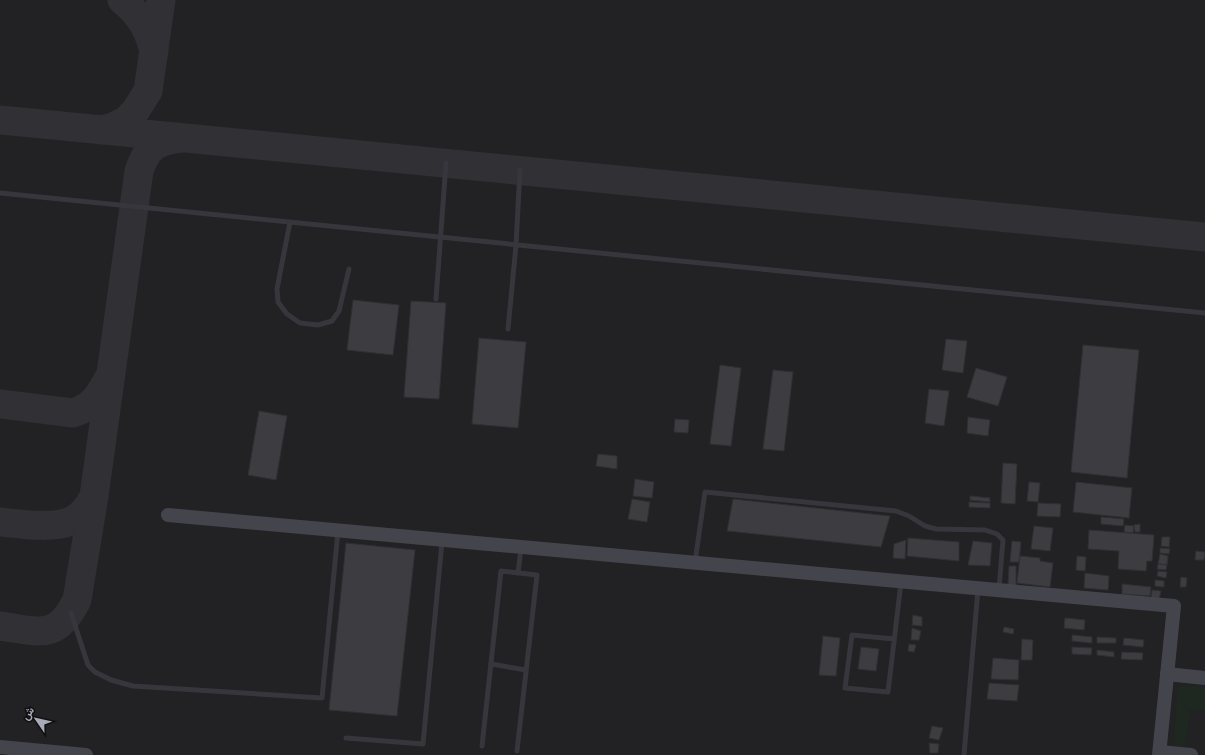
<svg xmlns="http://www.w3.org/2000/svg" width="1205" height="755" font-family="Figtree,Vazirmatn,sans-serif">
<rect width="100%" height="100%" fill="#151517"/>
<rect fill="#222124" x="0" y="0" width="1205" height="755"/>
<polygon fill="#1f2721" points="1184,685 1205,687 1205,711 1190,710 1186,746 1182,749 1173,745 1178,687"/>
<g fill="none" stroke-linecap="round" stroke-linejoin="round">
<g stroke="#303035" stroke-width="29">
<path d="M122,0C140,14 149,30 154,52"/>
<polyline points="0,120 1205,237"/>
<polyline points="101,130 113,127 127,120 136,110 148,91 161,0"/>
<path d="M0,404L73,413C95,406 99,395 110,376"/>
<path d="M0,522C20,524 53,529 71,521C81,517 89,506 94,496L139,171C147,147 156,141 181,138"/>
<path d="M0,626C39,631 56,642 77,600L94,496"/>
</g>
</g>
<g fill="#3d3d41" stroke="#302f33">
<polygon points="353,300 399,305 393,355 347,350"/>
<polygon points="411,301 446,303 439,399 404,397"/>
<polygon points="479,338 526,342 518,428 472,424"/>
<polygon points="946,339 967,341 963,373 942,370"/>
<polygon points="1083,345 1139,350 1127,478 1071,472"/>
<polygon points="720,365 741,368 731,446 710,444"/>
<polygon points="976,368 1007,377 998,406 967,397"/>
<polygon points="773,370 793,372 784,451 763,449"/>
<polygon points="929,389 949,391 944,426 925,423"/>
<polygon points="259,411 287,416 276,480 248,475"/>
<polygon points="968,417 990,420 988,436 967,433"/>
<polygon points="675,419 689,420 688,433 674,432"/>
<polygon points="598,454 617,456 617,469 596,466"/>
<polygon points="1003,463 1017,464 1015,504 1001,503"/>
<polygon points="635,479 654,482 652,498 633,496"/>
<polygon points="1029,482 1040,483 1038,502 1027,501"/>
<polygon points="1076,482 1132,488 1129,518 1073,512"/>
<polygon points="970,496 990,498 990,502 970,500"/>
<polygon points="632,499 650,502 647,522 628,519"/>
<polygon points="733,499 890,516 881,547 727,531"/>
<polygon points="969,502 990,503 990,508 969,507"/>
<polygon points="1038,503 1061,504 1060,517 1037,516"/>
<polygon points="1101,517 1124,519 1123,526 1101,524"/>
<polygon points="1140,524 1140,532 1135,532 1134,525"/>
<polygon points="1125,525 1134,526 1133,533 1124,532"/>
<polygon points="1034,526 1053,528 1050,551 1031,549"/>
<polygon points="1089,530 1154,535 1152,561 1147,561 1146,571 1118,569 1119,551 1088,549"/>
<polygon points="1162,537 1170,537 1169,547 1161,546"/>
<polygon points="908,538 959,542 959,561 907,556"/>
<polygon points="906,540 905,559 893,558 894,544"/>
<polygon points="973,541 992,543 990,566 968,565"/>
<polygon points="1012,541 1021,542 1019,562 1010,562"/>
<polygon points="346,543 415,550 397,716 329,710"/>
<polygon points="1160,548 1170,549 1169,554 1160,553"/>
<polygon points="1196,551 1205,552 1204,560 1195,560"/>
<polygon points="1160,554 1168,556 1167,565 1158,564"/>
<polygon points="1020,556 1040,558 1040,561 1053,563 1050,587 1017,583"/>
<polygon points="1077,556 1086,557 1085,571 1076,570"/>
<polygon points="1158,564 1167,565 1166,570 1157,569"/>
<polygon points="1009,566 1016,566 1016,585 1008,585"/>
<polygon points="1158,571 1167,572 1166,578 1157,576"/>
<polygon points="1085,573 1109,576 1108,590 1084,588"/>
<polygon points="1181,577 1187,578 1186,587 1180,587"/>
<polygon points="1155,580 1164,581 1164,587 1155,586"/>
<polygon points="1122,584 1151,587 1150,596 1122,594"/>
<polygon points="1152,590 1161,591 1159,600 1151,599"/>
<polygon points="913,615 922,617 922,626 912,625"/>
<polygon points="1065,618 1085,620 1084,630 1064,628"/>
<polygon points="1004,627 1014,629 1013,634 1003,632"/>
<polygon points="912,628 921,631 919,640 911,640"/>
<polygon points="1072,635 1092,637 1092,643 1072,641"/>
<polygon points="823,636 840,638 836,676 819,675"/>
<polygon points="1097,637 1116,638 1116,643 1097,643"/>
<polygon points="1124,638 1144,640 1143,647 1123,645"/>
<polygon points="1022,639 1033,640 1032,660 1021,660"/>
<polygon points="909,644 916,645 914,652 908,651"/>
<polygon points="861,647 879,649 876,671 858,669"/>
<polygon points="1072,647 1092,648 1091,655 1072,654"/>
<polygon points="1097,650 1114,652 1114,657 1097,655"/>
<polygon points="1122,652 1143,653 1142,660 1121,659"/>
<polygon points="993,658 1019,660 1018,680 991,679"/>
<polygon points="989,683 1019,685 1017,701 987,699"/>
<polygon points="932,726 943,728 939,740 929,738"/>
<polygon points="929,743 939,744 938,753 930,753"/>
</g>
<g fill="none" stroke-linecap="round" stroke-linejoin="round">
<g stroke="#36363c" stroke-width="5">
<polyline points="0,193 579,251 1205,313"/>
<polyline points="290,222 277,289 278,302 287,314 300,323 318,325 332,321 339,311 349,269"/>
<polyline points="436,299 446,163"/>
<polyline points="508,329 516,245 520,170"/>
<polyline points="695,562 705,492 896,511 909,516 925,526 936,529 985,530 997,534 1003,540 999,589"/>
<polyline points="518,573 521,548"/>
<polyline points="71,613 88,665 95,672 111,680 133,686 322,698 338,531"/>
<polyline points="894,639 852,635 845,688 888,692 901,583"/>
<polyline points="491,664 526,670"/>
<polyline points="346,738 423,744 442,542"/>
<polyline points="482,746 501,571 537,575 517,751"/>
<polyline points="964,755 978,589"/>
</g>
<g stroke="#44454c" stroke-width="14">
<polyline points="168,515 1174,606 1159,755"/>
<polyline points="1167,674 1205,678"/>
<polyline points="0,747 86,755"/>
<polyline points="1160,752 1191,755"/>
</g>
</g>
<g transform="translate(36 719) rotate(304)" stroke="#101012" stroke-width="3" paint-order="stroke">
<path d="M0-3L7 15L0 10L-7 15Z" fill="#a7aab7"/>
<text y="-6" font-size="11" font-weight="bold" text-anchor="middle" fill="#a7aab7">ش</text>
</g>
</svg>
